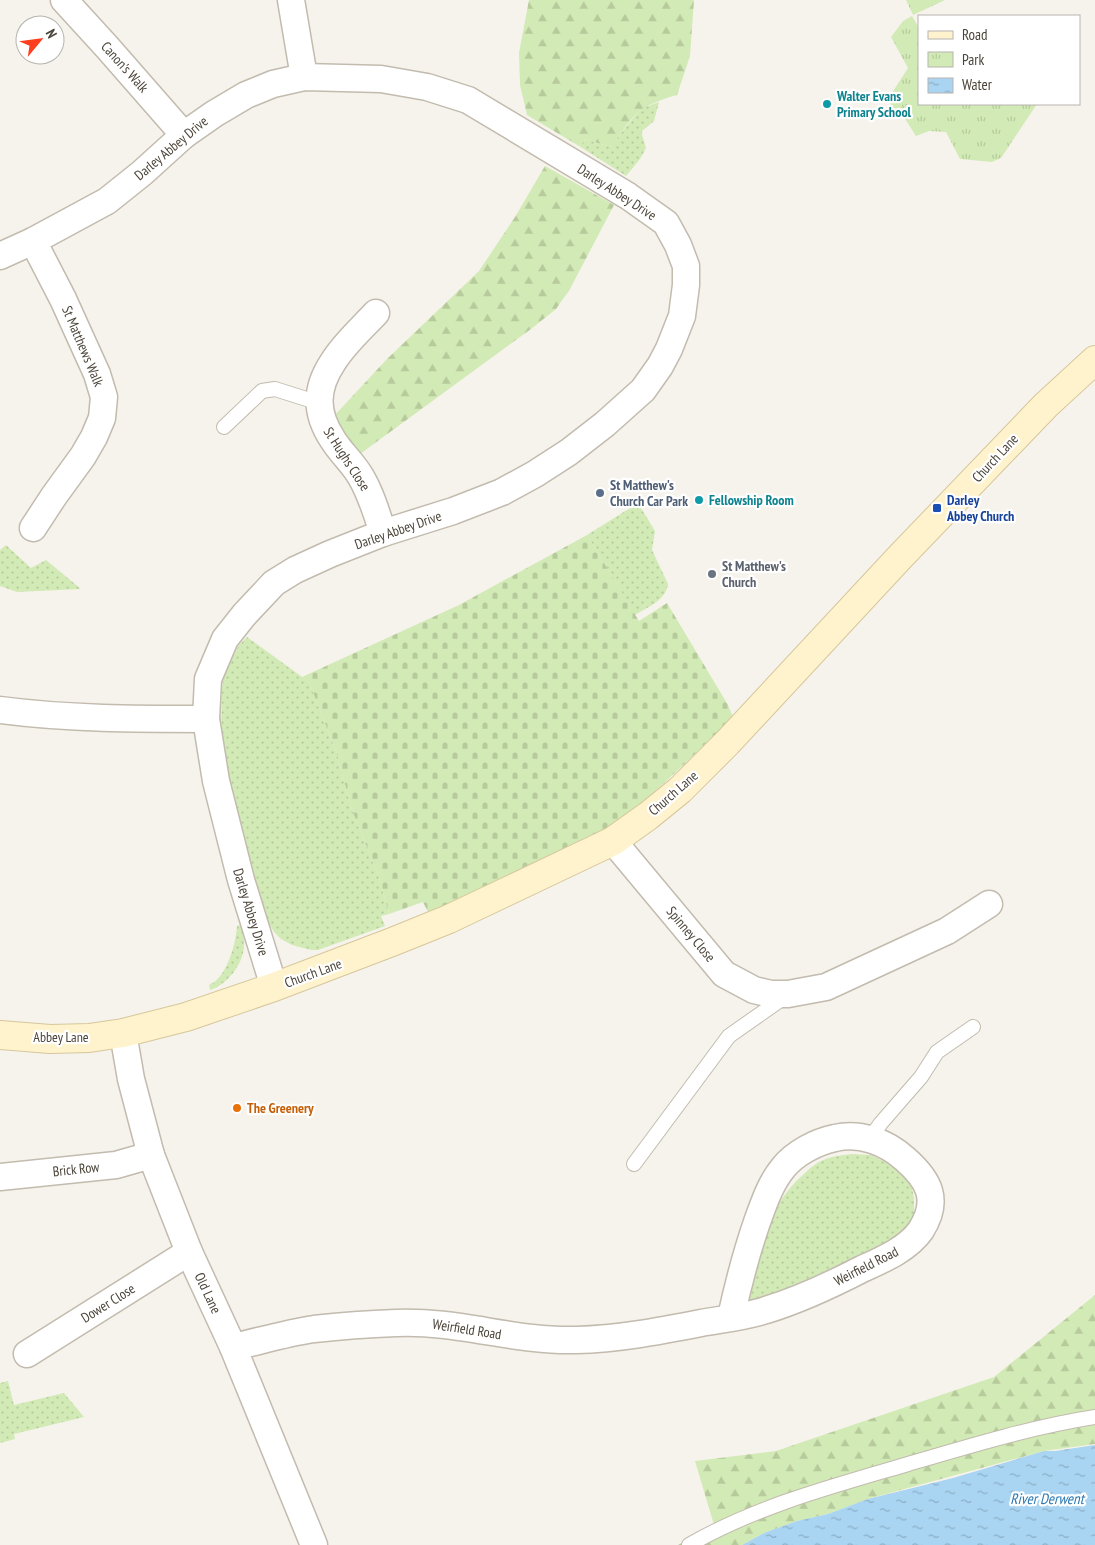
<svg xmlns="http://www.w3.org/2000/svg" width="1095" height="1545" font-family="'PT Sans Narrow',sans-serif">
<defs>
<pattern id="grass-dots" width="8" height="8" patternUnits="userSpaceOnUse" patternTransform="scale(1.25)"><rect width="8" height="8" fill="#d2eab5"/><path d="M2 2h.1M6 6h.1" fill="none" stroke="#b6ca9c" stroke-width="1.8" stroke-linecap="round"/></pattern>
<pattern id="forest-firs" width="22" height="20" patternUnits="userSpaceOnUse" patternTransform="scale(1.25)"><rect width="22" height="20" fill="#d2eab5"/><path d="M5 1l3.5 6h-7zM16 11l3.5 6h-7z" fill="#b6ca9c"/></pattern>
<pattern id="cemetery-stones" width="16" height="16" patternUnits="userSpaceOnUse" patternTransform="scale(1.25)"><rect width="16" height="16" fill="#d2eab5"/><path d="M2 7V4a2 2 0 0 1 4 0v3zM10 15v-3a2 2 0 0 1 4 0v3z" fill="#b6ca9c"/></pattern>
<pattern id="park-tufts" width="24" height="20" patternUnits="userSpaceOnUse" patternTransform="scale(1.25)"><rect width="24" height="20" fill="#d2eab5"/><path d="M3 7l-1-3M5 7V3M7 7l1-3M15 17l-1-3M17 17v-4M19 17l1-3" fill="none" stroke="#b6ca9c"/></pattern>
<pattern id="water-ripples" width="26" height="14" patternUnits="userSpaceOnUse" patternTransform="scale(1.25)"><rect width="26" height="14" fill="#a9d4f2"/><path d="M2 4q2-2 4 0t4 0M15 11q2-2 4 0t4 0" fill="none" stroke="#8caec5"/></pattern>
</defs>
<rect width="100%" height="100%" fill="#f6f3ec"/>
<g fill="url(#grass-dots)">
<polygon points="659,102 654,121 642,131 642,135 646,148 640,159 626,176 579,146 586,139 610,147 638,112 645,107"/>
<path d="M638,503L655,531L652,550L668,584C666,600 648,607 635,615L587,535Z"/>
<polygon points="6,545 31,568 46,560 81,589 17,592 0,586 0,550"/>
<polygon points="247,637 309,682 336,751 352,810 379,877 389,914 381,916 385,926 318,950 311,950 292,945 281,939 274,932 266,919 239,839 221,736 222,686 225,671 239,645"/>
<path d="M240,925C242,930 244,935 244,940C246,961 229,984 210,990L209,985C227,978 236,943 237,926Z"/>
<path d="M852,1154L871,1155L897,1168L911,1183L914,1198V1215L907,1229L896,1239L804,1281L753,1302L744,1296C758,1253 767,1205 804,1174C810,1168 817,1162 826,1159C834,1156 843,1155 852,1154Z"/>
<polygon points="8,1381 14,1405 64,1393 84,1417 14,1434 15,1439 0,1443 0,1383"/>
</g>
<g fill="url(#forest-firs)">
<path d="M529,0H694L690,56L677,95C665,98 646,105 637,113C627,123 620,136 610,147L586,139L579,146L527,115L520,85L519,53Z"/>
<polygon points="545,166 614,205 570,289 556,309 531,329 360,454 333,417 387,359 479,271 515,217"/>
<polygon points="1095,1295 1095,1444 1044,1451 868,1499 828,1514 797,1521 764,1533 742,1545 678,1545 714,1525 695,1461 776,1451 994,1377"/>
</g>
<path fill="url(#cemetery-stones)" d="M587,535L639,621L667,603L728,705L733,717C723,728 712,737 702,747C667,781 633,813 591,839L429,914L423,902L389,914L379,877L352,810L336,751L309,682L302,677L459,605Z"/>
<g fill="url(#park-tufts)">
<polygon points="906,0 945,0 913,15"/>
<polygon points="912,16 919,28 919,104 1037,104 1001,158 992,162 960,159 946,132 929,131 916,136 902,114 895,113 888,99 908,68 891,37 903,21"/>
</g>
<polygon fill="url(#water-ripples)" points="1095,1445 1095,1545 742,1545 764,1533 797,1521 828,1514 868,1499 953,1478 1044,1451 1055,1451"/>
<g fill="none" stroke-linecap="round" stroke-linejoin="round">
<defs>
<g id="lane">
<polyline points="224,427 262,391 275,389 319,403"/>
<polyline points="870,1138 881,1123 921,1077 937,1052 973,1027"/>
<polyline points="634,1164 729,1036 786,996"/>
<path d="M689,1545C757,1506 833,1486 908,1464C969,1446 1032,1427 1095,1417"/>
</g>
<g id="street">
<polyline points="64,0 107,47 184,135"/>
<polyline points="291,0 304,77"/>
<polyline points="33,241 63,299 97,374 104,397 102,418 94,437 83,456 54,496 33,528"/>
<polyline points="0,256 33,241 107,201 142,173 184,135 214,114 246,95 273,84 304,77 381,79 427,87 468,100 628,196 666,223 678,245 686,266 686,285 682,316 669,349 660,366 643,390 605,424 569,452 535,474 502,492 453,511 383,533 330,554 295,570 274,583 244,615 225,639 208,679 206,719 216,781 241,880 274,987"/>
<path d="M376,313C361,329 344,344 333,362C315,389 315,413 333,440C341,453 353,463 361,477C371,494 377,514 383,533"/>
<path d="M0,710C68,719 138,719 206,719"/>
<polyline points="613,841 724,974 754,990 771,994 788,994 826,987 947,931 989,904"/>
<polyline points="123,1033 131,1079 151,1155 189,1252 233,1347 314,1545"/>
<polyline points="0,1177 116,1165 151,1155"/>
<path d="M233,1347C260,1341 287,1333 314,1329C341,1326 369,1324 396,1323C457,1320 516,1342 576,1340C619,1339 660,1331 701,1323C723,1319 745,1317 766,1310C799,1300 831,1285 862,1269C882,1260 908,1249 921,1230C940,1200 929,1180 905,1159C886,1142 860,1132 835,1138C816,1142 795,1153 783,1168C770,1184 764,1203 757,1222C746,1254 738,1285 731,1317"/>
<polyline points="27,1354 189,1252"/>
</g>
<polyline id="secondary" points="0,1035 50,1039 89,1038 123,1033 186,1017 274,987 392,942 449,919 613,841 648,816 680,790 727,743 900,557 1046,405 1095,360"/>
</defs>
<use href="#lane" stroke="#c2bbae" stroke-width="16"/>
<use href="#street" stroke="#c2bbae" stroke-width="29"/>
<use href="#secondary" stroke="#d6c79b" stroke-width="30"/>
<use href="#lane" stroke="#fff" stroke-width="14"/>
<use href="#street" stroke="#fff" stroke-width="26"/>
<use href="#secondary" stroke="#fff3cd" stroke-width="28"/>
</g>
<g fill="#0f9aa8" stroke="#fff" stroke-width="2">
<circle cx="827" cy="104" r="5"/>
<circle cx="699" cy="500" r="5"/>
</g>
<circle fill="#5c6f8a" stroke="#fff" stroke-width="2" cx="600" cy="493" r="5"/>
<rect fill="#1a4fb4" stroke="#fff" stroke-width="2" x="932" y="503" width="10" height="10" rx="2.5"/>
<circle fill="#6b7280" stroke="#fff" stroke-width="2" cx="712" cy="574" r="5"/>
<circle fill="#e8710a" stroke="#fff" stroke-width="2" cx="237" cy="1108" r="5"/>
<g text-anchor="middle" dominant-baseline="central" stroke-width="4.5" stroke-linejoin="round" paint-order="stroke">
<g font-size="14" fill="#4b4439" stroke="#fff">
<text transform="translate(125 67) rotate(48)">Canon's Walk</text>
<text transform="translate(171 148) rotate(-40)">Darley Abbey Drive</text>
<text transform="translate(617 192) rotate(33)">Darley Abbey Drive</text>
<text transform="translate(83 346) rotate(67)">St Matthews Walk</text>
<text transform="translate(995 458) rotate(-47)">Church Lane</text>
<text transform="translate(347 459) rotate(57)">St Hughs Close</text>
<text transform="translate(398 530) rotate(-19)">Darley Abbey Drive</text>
<text transform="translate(673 793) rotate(-41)">Church Lane</text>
<text transform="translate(251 912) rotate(73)">Darley Abbey Drive</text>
<text transform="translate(691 934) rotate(50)">Spinney Close</text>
<text transform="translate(313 973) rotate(-20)">Church Lane</text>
<text x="61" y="1037">Abbey Lane</text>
<text transform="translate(76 1169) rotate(-6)">Brick Row</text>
<text transform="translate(866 1266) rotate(-27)">Weirfield Road</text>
<text transform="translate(208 1293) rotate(65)">Old Lane</text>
<text transform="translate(108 1303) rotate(-32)">Dower Close</text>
<text transform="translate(467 1329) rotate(9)">Weirfield Road</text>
</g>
<g font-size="14" font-weight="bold" fill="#0d838f" stroke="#fff" text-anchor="start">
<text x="837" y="96">Walter Evans<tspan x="837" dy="16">Primary School</tspan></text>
<text x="709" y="500">Fellowship Room</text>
</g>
<g font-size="14" font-weight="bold" fill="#4e5e75" stroke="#fff" text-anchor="start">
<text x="610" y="485">St Matthew's<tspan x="610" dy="16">Church Car Park</tspan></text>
</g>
<g font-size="14" font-weight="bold" fill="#164399" stroke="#fff" text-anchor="start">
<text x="947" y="500">Darley<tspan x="947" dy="16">Abbey Church</tspan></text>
</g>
<g font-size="14" font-weight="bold" fill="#5b616d" stroke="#fff" text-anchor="start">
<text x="722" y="566">St Matthew's<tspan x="722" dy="16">Church</tspan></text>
</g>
<g font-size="14" font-weight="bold" fill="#c56008" stroke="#fff" text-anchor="start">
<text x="247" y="1108">The Greenery</text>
</g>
<g font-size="15" font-style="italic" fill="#2e7ab2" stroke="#fff">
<text x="1047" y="1498">River Derwent</text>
</g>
</g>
<rect x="918" y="15" width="162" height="90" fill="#ffffff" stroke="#b7b4b0"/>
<rect x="928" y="31" width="25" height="8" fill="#fff3cd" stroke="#b7b4b0"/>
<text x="962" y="40" font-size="15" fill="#4b4439">Road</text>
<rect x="928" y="52" width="25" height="15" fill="url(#park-tufts)" stroke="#b7b4b0"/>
<text x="962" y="65" font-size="15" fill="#4b4439">Park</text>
<rect x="928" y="78" width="25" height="15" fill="url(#water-ripples)" stroke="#b7b4b0"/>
<text x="962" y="90" font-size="15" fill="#4b4439">Water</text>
<g transform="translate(40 40) rotate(61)"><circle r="24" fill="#ffffff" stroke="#b7b4b0"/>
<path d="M0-4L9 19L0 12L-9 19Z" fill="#fc3f1d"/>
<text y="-8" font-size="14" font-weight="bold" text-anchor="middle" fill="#4b4439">N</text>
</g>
</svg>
